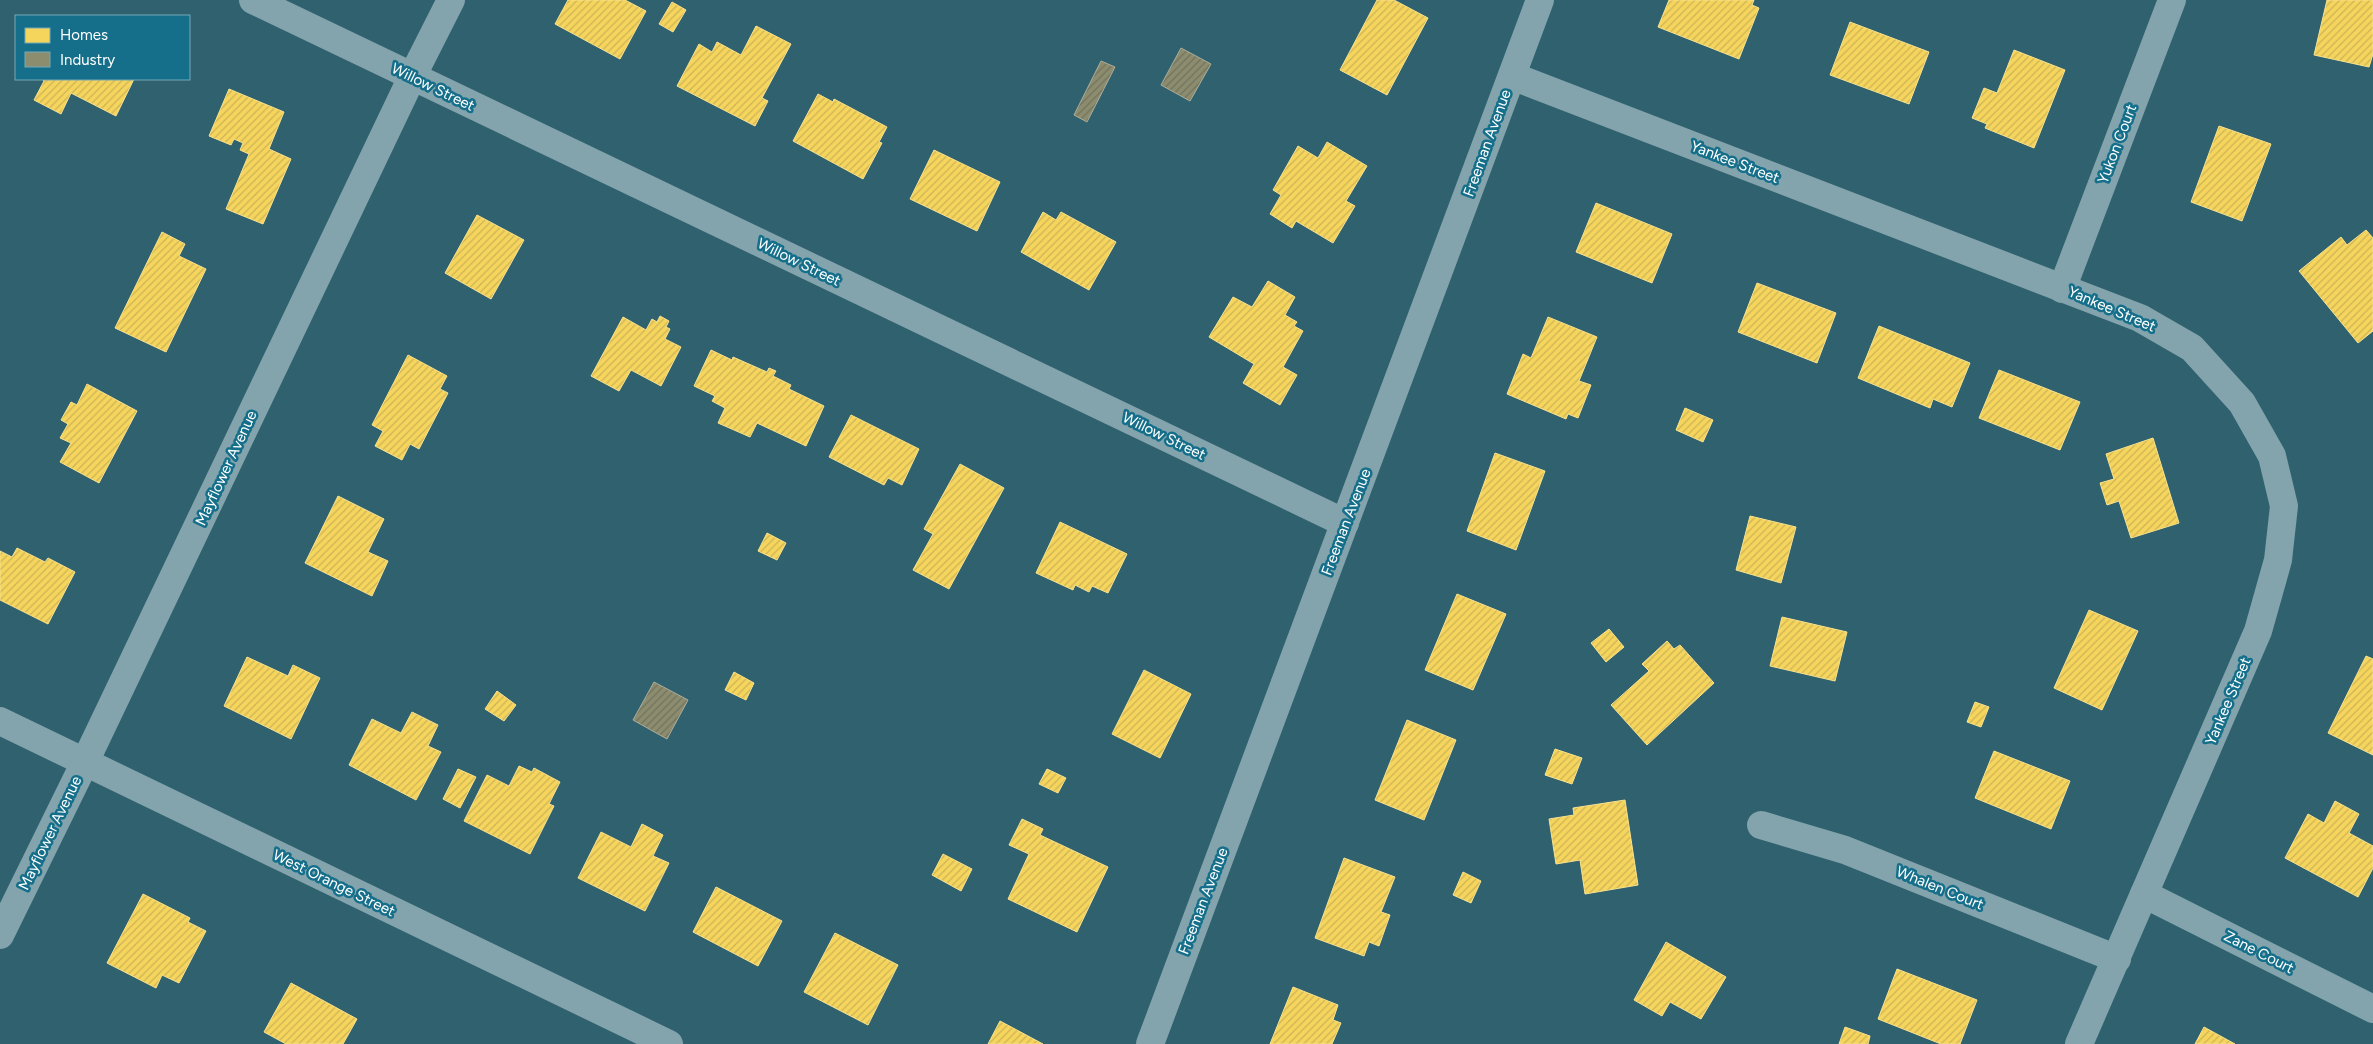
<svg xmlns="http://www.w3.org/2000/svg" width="2373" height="1044" font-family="Figtree,sans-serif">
<defs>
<pattern id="homes-hatch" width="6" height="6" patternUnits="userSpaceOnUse" patternTransform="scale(1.25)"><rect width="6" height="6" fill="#f6d55c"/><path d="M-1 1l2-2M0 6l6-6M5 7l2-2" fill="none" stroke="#ccb358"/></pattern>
<pattern id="industry-hatch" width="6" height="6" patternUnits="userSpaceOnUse" patternTransform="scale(1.25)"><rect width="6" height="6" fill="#8c8c6e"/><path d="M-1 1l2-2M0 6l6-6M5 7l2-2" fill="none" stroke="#727260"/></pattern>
</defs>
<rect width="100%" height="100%" fill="#30616f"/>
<g fill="url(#homes-hatch)" stroke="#f9e28d">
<polygon points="568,0 625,0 646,11 620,59 555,24"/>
<polygon points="1377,0 1394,0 1428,18 1387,95 1340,70"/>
<polygon points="1669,0 1754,0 1752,5 1759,8 1739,59 1658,27"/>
<polygon points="2327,0 2373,0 2373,54 2369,67 2314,55"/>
<polygon points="672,2 686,10 673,32 659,24"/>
<polygon points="1850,22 1929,52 1909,104 1830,75"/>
<polygon points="756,26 791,44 762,98 768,101 755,126 677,86 699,44 712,52 717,42 741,55"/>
<polygon points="2014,50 2065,70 2034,148 1985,128 1987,124 1972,118 1984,88 1997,93"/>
<polygon points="42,79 134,79 116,116 71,93 61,114 34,100 44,81"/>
<polygon points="229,89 284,112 269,149 291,159 263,224 226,209 249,154 240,150 243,143 234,139 231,145 209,136"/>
<polygon points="818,94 833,102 834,99 887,127 879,142 882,143 863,179 793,141"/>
<polygon points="2219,126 2271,144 2242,221 2191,202"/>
<polygon points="1327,142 1367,166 1346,201 1355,206 1333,243 1296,221 1292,228 1270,214 1281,195 1273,190 1298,146 1318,158"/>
<polygon points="934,150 1000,182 977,231 910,199"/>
<polygon points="1596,203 1672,234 1652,283 1576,252"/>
<polygon points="1043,212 1056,220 1061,212 1116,242 1089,290 1021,252"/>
<polygon points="477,215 524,240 491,299 445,273"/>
<polygon points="2366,230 2373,238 2373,331 2358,343 2299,271 2341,237 2347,245"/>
<polygon points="162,232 185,244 179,256 206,269 166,352 115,328"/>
<polygon points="1268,281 1295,297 1285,315 1297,322 1294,326 1303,331 1283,367 1297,375 1280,405 1243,383 1254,364 1209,337 1233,297 1252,307"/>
<polygon points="1757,283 1836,313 1817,363 1738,332"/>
<polygon points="660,316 669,321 666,327 670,329 665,339 681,347 661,386 631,370 619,391 591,376 623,317 646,330 652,319 657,322"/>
<polygon points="1548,317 1597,337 1579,381 1591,385 1578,418 1568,414 1566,419 1507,394 1523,354 1531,358"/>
<polygon points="1879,326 1970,363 1952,407 1933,399 1930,408 1858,378"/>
<polygon points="711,350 732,360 733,357 767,372 769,368 776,371 773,376 791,385 789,389 824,406 806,446 757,423 750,437 718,423 725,408 712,401 715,396 694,386"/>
<polygon points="408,355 447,376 440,389 448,393 419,449 410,444 402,460 375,446 383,431 372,425"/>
<polygon points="1999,370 2080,402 2060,450 1979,418"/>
<polygon points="87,384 137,411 99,483 60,462 71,443 60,438 68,424 61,420 71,402 77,405"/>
<polygon points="1685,408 1713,420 1703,442 1676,430"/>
<polygon points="851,415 919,449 902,485 888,478 884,485 829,457"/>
<polygon points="2153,438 2179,523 2131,538 2119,501 2107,505 2100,483 2114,479 2106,454"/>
<polygon points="1495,453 1545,471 1516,550 1467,531"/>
<polygon points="960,464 1004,488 949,589 913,570 933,534 924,529"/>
<polygon points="338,496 384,519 368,552 388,561 372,596 305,563"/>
<polygon points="1750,516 1796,527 1781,583 1736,570"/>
<polygon points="1060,522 1127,554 1108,593 1092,586 1089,592 1075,585 1073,590 1036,573"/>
<polygon points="767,533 786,543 777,560 758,551"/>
<polygon points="17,548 45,562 48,558 75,572 48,624 0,600 0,551 12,557"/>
<polygon points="1457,594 1506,614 1473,690 1425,670"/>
<polygon points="2089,610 2138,631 2102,710 2054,688"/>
<polygon points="1782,617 1847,632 1835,681 1770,666"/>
<polygon points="1609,629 1624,647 1606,662 1591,643"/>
<polygon points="1667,641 1674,649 1680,645 1714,683 1647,745 1611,705 1649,671 1642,664"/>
<polygon points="2366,656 2373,659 2373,755 2328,733"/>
<polygon points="247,657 288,676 293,665 320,678 291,739 224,706"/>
<polygon points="1144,670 1191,694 1160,758 1112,734"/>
<polygon points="734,672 754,683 746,700 725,690"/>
<polygon points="497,691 516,705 504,721 485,709"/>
<polygon points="1975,702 1989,707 1981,727 1967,722"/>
<polygon points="412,712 438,725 428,746 441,752 416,800 349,765 372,719 401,733"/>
<polygon points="1407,720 1456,740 1424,820 1375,800"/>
<polygon points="1555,749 1582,758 1572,784 1545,775"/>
<polygon points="1994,751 2070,781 2051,829 1975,798"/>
<polygon points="519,766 532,772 534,768 560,782 549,804 554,806 530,854 464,821 487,775 509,786"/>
<polygon points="458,769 476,777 460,808 443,799"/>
<polygon points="1047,769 1066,778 1058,793 1039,784"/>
<polygon points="1625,800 1638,885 1585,894 1580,860 1556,864 1549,819 1574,815 1573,808"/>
<polygon points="2335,801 2359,814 2349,833 2373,846 2373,868 2358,897 2285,858 2308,814 2324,823"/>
<polygon points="1022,819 1043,829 1040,835 1108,867 1077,932 1008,899 1029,854 1009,845"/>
<polygon points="642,824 663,835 653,856 669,863 645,911 578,878 601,832 631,847"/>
<polygon points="943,854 972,869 961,891 932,875"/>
<polygon points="1344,858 1395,877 1381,912 1390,915 1379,946 1369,942 1364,956 1315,938"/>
<polygon points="1463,872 1481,881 1471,903 1453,895"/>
<polygon points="716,887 782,921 758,966 693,932"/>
<polygon points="143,894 190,918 188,922 206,931 179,983 162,975 156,988 107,963"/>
<polygon points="835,933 898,965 868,1025 804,992"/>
<polygon points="1666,942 1726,977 1701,1019 1670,1002 1662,1016 1634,1000"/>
<polygon points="1897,969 1977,1000 1960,1044 1941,1044 1878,1019"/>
<polygon points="291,983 357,1019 343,1044 286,1044 264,1032"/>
<polygon points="1293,987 1338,1005 1333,1020 1341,1023 1332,1044 1270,1044"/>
<polygon points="1000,1021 1043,1044 988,1044"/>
<polygon points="1845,1027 1870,1036 1868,1044 1839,1044"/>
<polygon points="2204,1027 2235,1044 2195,1044"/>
</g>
<g fill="url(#industry-hatch)" stroke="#aeae9a">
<polygon points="1181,48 1211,64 1190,101 1161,85"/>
<polygon points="1101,61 1115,67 1087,122 1074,115"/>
<polygon points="654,682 688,700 667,739 633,720"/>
</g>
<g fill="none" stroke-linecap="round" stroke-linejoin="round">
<g stroke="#83a4ad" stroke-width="28">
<polyline points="253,0 1345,523"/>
<polyline points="1512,76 2140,318 2192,348 2242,403 2272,456 2284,506 2278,560 2258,631 2079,1044"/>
<polyline points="2062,289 2172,0"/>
<polyline points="0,721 669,1044"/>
<polyline points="1761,825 1845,850 2117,959"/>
<polyline points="2144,894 2373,1009"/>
<polyline points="0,935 85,762 412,77 451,0"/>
<polyline points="1150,1044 1540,0"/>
</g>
</g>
<g text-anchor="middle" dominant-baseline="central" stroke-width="5" stroke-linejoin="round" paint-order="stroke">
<g font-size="15" fill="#fff" stroke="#156f8a">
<text transform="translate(433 87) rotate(26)">Willow Street</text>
<text transform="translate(1487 143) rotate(-70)">Freeman Avenue</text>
<text transform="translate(2117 144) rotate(-69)">Yukon Court</text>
<text transform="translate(1735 162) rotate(21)">Yankee Street</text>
<text transform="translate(799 262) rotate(26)">Willow Street</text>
<text transform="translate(2112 309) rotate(23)">Yankee Street</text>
<text transform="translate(1164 436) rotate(26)">Willow Street</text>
<text transform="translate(226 468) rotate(-65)">Mayflower Avenue</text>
<text transform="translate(1346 522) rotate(-69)">Freeman Avenue</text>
<text transform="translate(2228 701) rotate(-67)">Yankee Street</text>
<text transform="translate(50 833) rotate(-64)">Mayflower Avenue</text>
<text transform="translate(334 883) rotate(26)">West Orange Street</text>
<text transform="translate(1940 888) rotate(22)">Whalen Court</text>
<text transform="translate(1203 901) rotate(-69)">Freeman Avenue</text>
<text transform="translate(2259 952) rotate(27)">Zane Court</text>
</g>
</g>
<rect x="15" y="15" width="175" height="65" fill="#156f8a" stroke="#73a9b9"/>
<rect x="25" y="28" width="25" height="15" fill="#f6d55c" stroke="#73a9b9"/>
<text x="60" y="40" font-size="15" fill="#ffffff">Homes</text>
<rect x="25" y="52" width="25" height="15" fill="#8c8c6e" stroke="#73a9b9"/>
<text x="60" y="65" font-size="15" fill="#ffffff">Industry</text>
</svg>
